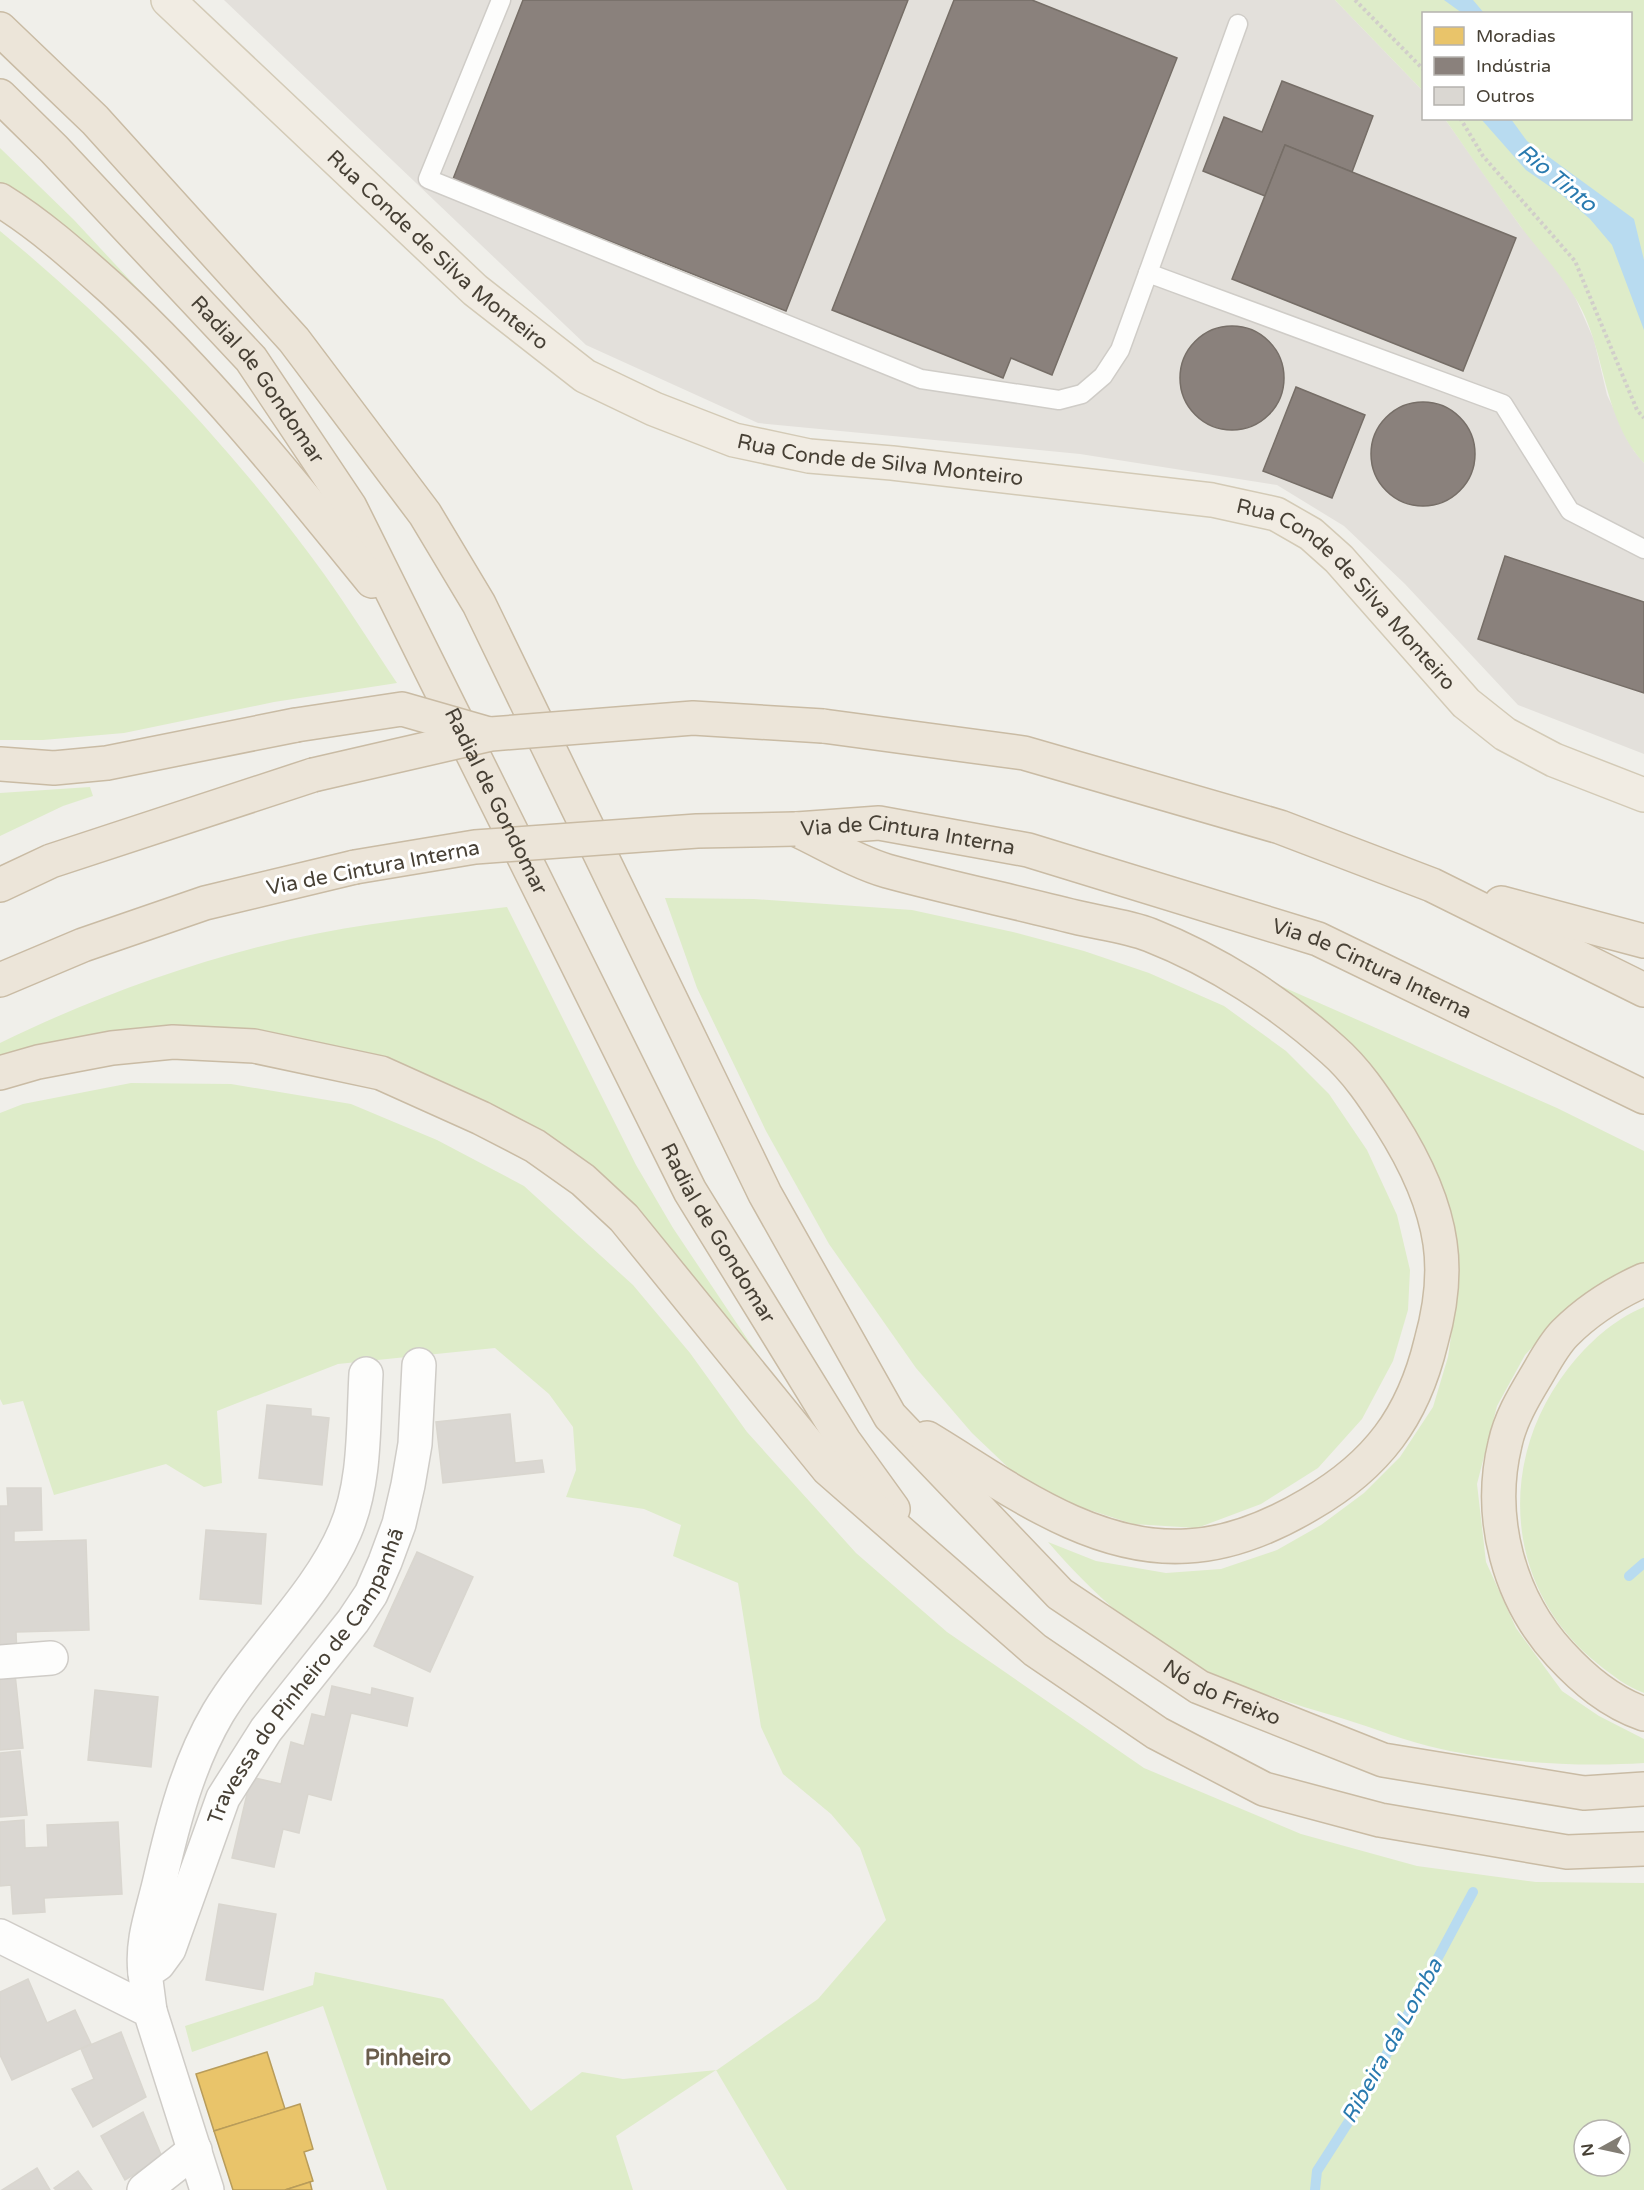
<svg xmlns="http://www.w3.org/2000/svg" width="1644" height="2190" font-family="'Varela Round',sans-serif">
<rect width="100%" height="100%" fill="#f0efea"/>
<polygon fill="#e3e0db" points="224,0 1335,0 1423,91 1424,118 1445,119 1521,227 1550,256 1575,297 1594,340 1607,395 1634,451 1644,463 1644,754 1518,705 1405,584 1344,526 1277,485 1080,454 758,423 586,345"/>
<g fill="#deecc9" fill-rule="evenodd">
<path d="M1335,0H1644V463C1600,415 1607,347 1574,296C1559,271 1538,250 1521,227C1495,191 1470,155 1445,119L1630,118V14H1424L1423,91Z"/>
<polygon points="0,148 74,220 166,319 0,193"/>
<path d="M0,231C121,330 232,447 324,574C349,609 373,647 397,683L274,702L124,733L43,740H0Z"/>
<polygon points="90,787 93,796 63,806 0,836 0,793"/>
<polygon points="665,898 754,899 912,910 1013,932 1084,951 1149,973 1224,1006 1286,1051 1329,1094 1367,1150 1397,1215 1410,1270 1408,1310 1393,1361 1362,1419 1318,1468 1261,1504 1197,1528 1133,1524 1071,1504 1014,1473 972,1433 916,1368 829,1244 766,1131 697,988"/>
<path d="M507,907L636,1165L673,1228L770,1373L613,1191L268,1038L0,1065V1043C92,998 191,962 291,939C361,923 435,916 507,907Z"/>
<path d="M1256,975L1557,1108L1644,1151V1265L1573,1304L1525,1355L1497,1406L1477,1484L1486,1562L1516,1628L1562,1691L1599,1716L1644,1739V1763C1581,1767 1503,1763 1441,1749C1407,1742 1374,1728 1341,1718C1296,1705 1248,1690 1205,1670C1143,1640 1092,1593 1048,1542L1096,1561L1166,1573L1221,1569L1277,1550L1321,1525L1364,1493L1400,1457L1433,1407L1448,1357L1456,1303L1455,1246L1440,1181L1396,1108Z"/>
<path d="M131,1083L231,1084L351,1104L437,1140L524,1186L633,1285L690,1353L747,1432L856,1553L947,1632L1144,1768L1301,1834L1417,1866L1536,1882L1644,1883V2190H787L716,2070L616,2136L633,2190H387L323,2006L192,2052L185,2026L313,1985L315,1972L443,1999L531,2111L582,2072L623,2079L717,2070L818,1999L886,1920L860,1848L831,1814L783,1774L761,1727L738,1583L673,1556L681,1525L644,1509L566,1497L576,1470L573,1427L549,1394L495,1348L338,1364L217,1411L222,1483L204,1487L166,1464L54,1495L23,1401L3,1405L0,1399V1113L23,1104ZM1584,2130H1620V2166H1584Z"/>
<path d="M1644,1307V1693C1626,1686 1613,1676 1598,1664C1505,1590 1496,1462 1567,1370C1588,1343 1613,1320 1644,1307Z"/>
</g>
<g fill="#b8dbf0">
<polygon points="1444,0 1473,0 1484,13 1462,13"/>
<polygon points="1481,119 1511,119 1527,141 1634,219 1644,260 1644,330 1612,245 1590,219 1562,195 1526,170"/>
</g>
<g fill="#e9c46a" stroke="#b89c5a" stroke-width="1.5">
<polygon points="267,2052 285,2109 214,2131 196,2074"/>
<polygon points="300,2104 313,2149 304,2152 313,2181 285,2190 233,2190 214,2131"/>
<polygon points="310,2182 312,2190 285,2190"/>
</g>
<g fill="#8a817c" stroke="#766e67" stroke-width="1.5">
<polygon points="523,0 908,0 786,311 453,179"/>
<polygon points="954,0 1032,0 1177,58 1052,375 1011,358 1003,378 832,310"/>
<polygon points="1282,81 1373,116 1352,172 1285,145 1265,196 1203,171 1224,117 1262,132"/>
<polygon points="1285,145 1516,238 1463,371 1232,279"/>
<circle cx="1232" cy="378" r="52"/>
<polygon points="1296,387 1365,415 1332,498 1263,471"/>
<circle cx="1423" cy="454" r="52"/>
<polygon points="1505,556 1644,602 1644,693 1478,639"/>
</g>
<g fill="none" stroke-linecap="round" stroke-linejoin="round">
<g stroke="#b8dbf0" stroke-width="10">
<polyline points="1629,1576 1644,1563"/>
<polyline points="1315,2190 1317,2171 1360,2104 1473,1892"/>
</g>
</g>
<g fill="#dad7d2" stroke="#d9d6cf" stroke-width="1.5">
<polygon points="267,1405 311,1409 311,1416 329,1418 322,1485 259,1478"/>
<polygon points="510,1414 515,1463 542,1460 544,1472 443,1483 436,1422"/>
<polygon points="7,1488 41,1488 42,1530 14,1531 14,1542 86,1540 89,1630 16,1632 17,1656 0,1656 0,1506 8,1506"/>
<polygon points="206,1530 266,1534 261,1604 200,1599"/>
<polygon points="417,1552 473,1577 430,1672 374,1646"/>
<polygon points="15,1674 23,1748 0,1750 0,1676"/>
<polygon points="332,1686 371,1695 372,1688 413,1698 407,1726 351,1713 331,1800 308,1794 299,1833 283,1829 274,1867 232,1858 251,1777 281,1784 291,1742 304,1746 312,1714 325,1717"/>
<polygon points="95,1690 158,1697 151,1767 88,1760"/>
<polygon points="20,1751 27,1815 0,1817 0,1753"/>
<polygon points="24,1820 25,1848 48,1847 47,1825 118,1822 122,1894 44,1898 45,1912 13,1914 11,1885 0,1886 0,1822"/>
<polygon points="219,1904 276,1914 263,1990 206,1980"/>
<polygon points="28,1979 47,2023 75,2010 91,2044 12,2080 0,2055 0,1992"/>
<polygon points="121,2032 146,2097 93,2127 72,2089 94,2079 81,2049"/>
<polygon points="143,2112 162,2157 125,2180 101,2136"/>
<polygon points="37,2168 50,2190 2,2190"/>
<polygon points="78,2171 92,2190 56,2190 54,2188"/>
</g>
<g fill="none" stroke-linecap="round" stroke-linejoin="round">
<defs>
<g id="lane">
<polyline points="501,0 428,179 921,379 1059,400 1082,394 1103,376 1120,350 1148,273 1503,404 1570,511 1644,549"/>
<polyline points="1148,273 1238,24"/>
</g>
<g id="street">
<polyline points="0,1662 51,1658"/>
<polyline points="0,1936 150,2011 207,2190"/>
<path d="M145,1973C141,1940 153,1911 160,1880C173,1823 188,1764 218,1713C254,1653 318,1595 345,1531C366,1482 363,1426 366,1374"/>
<path id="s1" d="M150,2011L145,1973L158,1964L169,1949L223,1798L266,1730L353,1621L371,1594L385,1562L399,1524L408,1485L415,1444L419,1365"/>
<polyline points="144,2190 195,2150"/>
</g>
<g id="primary">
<path id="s2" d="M168,0L475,290L585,376L654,409L734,440L809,456L892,463L1212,500L1276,514L1311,534L1339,559L1466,703L1505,734L1554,760L1644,795"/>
</g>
<g id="highway">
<path id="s3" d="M0,29L95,120L294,340L425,514L479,604L765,1194L890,1416L1060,1594L1199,1687L1383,1760L1584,1793L1644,1789"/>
<path id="s4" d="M0,96L54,149L251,359L350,507L690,1191L844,1441L893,1509"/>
<path d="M0,200C42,226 77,258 114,291C210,380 289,479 372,581"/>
<polyline points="823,726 1024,753 1280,827 1432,885 1644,990"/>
<polyline points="0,764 54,768 107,763 296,725"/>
<path d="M795,829C825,843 856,862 887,871C949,888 1012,901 1075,917C1099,923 1127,926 1150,935C1216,961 1280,1002 1333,1050C1356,1070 1374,1097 1390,1122C1413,1158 1434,1201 1440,1243C1445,1277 1440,1310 1431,1342C1413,1417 1377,1465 1310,1504C1273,1526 1230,1544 1187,1546C1091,1552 1005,1485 927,1438"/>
<path id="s5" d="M797,829L879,823L1028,850L1318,939L1644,1097"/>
<polyline points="0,885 51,861 313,775"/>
<polyline points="1501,903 1644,941"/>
<polyline points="0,980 83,945 205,903 355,867"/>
<polyline points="0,1073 38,1062 112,1048 173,1042 254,1046 381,1073 481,1118 535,1146 583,1180 624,1218 828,1469 1035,1650 1157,1733 1264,1789 1380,1820 1567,1852 1644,1849"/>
<path d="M1644,1280C1615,1293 1588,1310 1565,1333C1553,1345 1544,1363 1535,1378C1523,1398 1510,1420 1505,1444C1487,1518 1509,1599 1560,1654C1584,1680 1610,1702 1644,1714"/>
</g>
</defs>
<use href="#lane" stroke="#cfccc7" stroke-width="21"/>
<use href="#street" stroke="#cfccc7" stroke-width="36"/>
<use href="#primary" stroke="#d3cab6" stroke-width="36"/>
<use href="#highway" stroke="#c9bba4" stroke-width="36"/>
<g stroke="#d1ceca" stroke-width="4" stroke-dasharray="3 3" stroke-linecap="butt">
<polyline points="1355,0 1424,70"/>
<polyline points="1460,118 1483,156 1575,261 1637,410 1644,418"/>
</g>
<use href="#lane" stroke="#fdfdfc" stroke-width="18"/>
<use href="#street" stroke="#fdfdfc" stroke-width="33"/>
<use href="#primary" stroke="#f1ece3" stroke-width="33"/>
<use href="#highway" stroke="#ece5d9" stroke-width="33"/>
<defs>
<g id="highway-bridge">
<polyline points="296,725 402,709 489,734"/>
<polyline points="313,775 491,734 693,718 823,726"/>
<polyline points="355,867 475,847 697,831 795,829"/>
</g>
</defs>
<use href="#highway-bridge" stroke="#c9bba4" stroke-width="36" stroke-linecap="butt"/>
<use href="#highway-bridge" stroke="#ece5d9" stroke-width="33"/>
</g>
<g text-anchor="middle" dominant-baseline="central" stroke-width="6" stroke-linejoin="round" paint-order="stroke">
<g font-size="21" fill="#474035" stroke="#fff">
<text stroke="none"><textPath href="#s2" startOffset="368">Rua Conde de Silva Monteiro</textPath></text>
<text stroke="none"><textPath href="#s4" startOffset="384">Radial de Gondomar</textPath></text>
<text stroke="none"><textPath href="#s2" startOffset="872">Rua Conde de Silva Monteiro</textPath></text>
<text stroke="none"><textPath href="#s2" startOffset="1376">Rua Conde de Silva Monteiro</textPath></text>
<text stroke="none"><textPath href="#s4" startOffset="870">Radial de Gondomar</textPath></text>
<text stroke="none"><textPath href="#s5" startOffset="112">Via de Cintura Interna</textPath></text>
<text transform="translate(373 868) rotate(-11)">Via de Cintura Interna</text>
<text stroke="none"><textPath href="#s5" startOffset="598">Via de Cintura Interna</textPath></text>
<text stroke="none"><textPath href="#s4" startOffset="1356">Radial de Gondomar</textPath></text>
<text stroke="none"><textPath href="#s1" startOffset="381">Travessa do Pinheiro de Campanhã</textPath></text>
<text stroke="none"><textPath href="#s3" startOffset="2098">Nó do Freixo</textPath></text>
</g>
<g font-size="22" font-style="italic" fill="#297aaf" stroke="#fff">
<text transform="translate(1557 178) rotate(39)">Rio Tinto</text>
<text transform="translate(1392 2041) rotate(-61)">Ribeira da Lomba</text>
</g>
<g font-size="22" font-weight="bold" fill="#6a5d4c" stroke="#fff">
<text x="408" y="2058">Pinheiro</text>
</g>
</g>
<rect x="1422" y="12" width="210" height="108" fill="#ffffff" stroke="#b5b3ae" stroke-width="1.5"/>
<rect x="1434" y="27" width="30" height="18" fill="#e9c46a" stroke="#b5b3ae" stroke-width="1.5"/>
<text x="1476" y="42" font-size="18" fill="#474035">Moradias</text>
<rect x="1434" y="57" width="30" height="18" fill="#8a817c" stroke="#b5b3ae" stroke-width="1.5"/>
<text x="1476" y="72" font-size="18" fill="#474035">Indústria</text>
<rect x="1434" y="87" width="30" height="18" fill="#dad7d2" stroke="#b5b3ae" stroke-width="1.5"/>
<text x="1476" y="102" font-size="18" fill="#474035">Outros</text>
<g transform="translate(1602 2148) rotate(262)"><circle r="28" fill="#ffffff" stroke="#b5b3ae" stroke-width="1.5"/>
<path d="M0-4.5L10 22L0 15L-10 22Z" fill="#827d74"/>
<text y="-9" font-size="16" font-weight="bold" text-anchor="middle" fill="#474035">N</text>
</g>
</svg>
